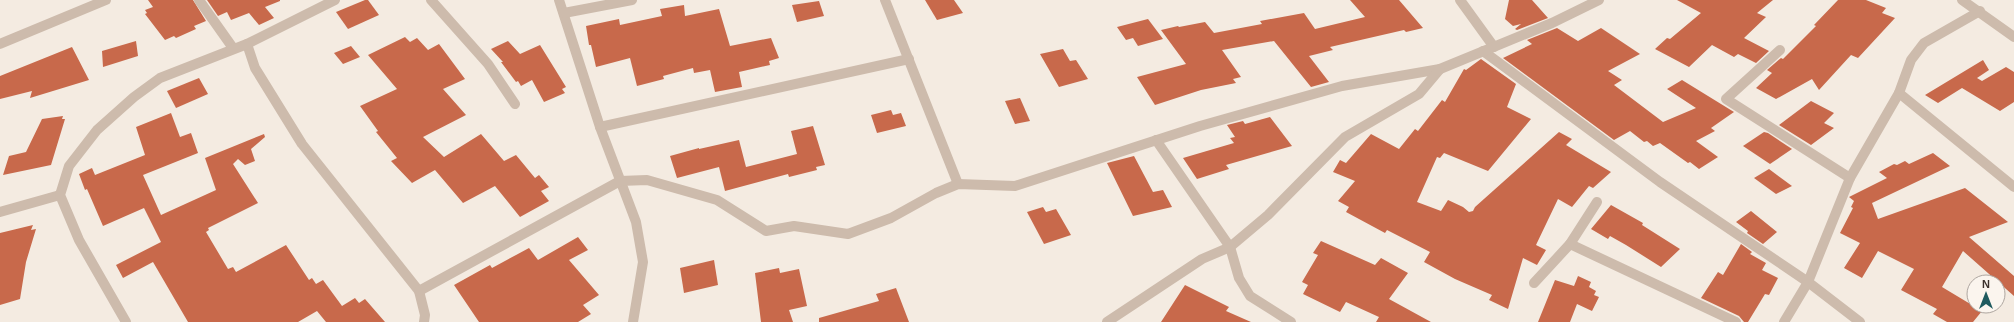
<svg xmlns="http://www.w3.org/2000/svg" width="2014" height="322" font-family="Helvetica,sans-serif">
<rect width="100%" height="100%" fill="#f4ebe1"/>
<g fill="#c8694b">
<polygon points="148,0 193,0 206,21 194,26 196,29 176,38 174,36 165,40 145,14 147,13 145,10 153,7"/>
<polygon points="207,0 280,0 280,1 265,7 274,18 259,25 249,13 231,20 227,12 218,16"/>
<polygon points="365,0 368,0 379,15 348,29 336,12"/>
<polygon points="925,0 954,0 963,13 937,20"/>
<polygon points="1350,0 1399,0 1423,28 1406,32 1404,30 1330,47 1333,50 1309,56 1329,82 1311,87 1274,41 1222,50 1241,77 1233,79 1236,83 1201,90 1155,105 1137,77 1186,64 1161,30 1178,26 1179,27 1205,22 1214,33 1262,24 1260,21 1304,13 1315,29 1365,17"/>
<polygon points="1509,0 1532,0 1548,18 1517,30 1515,29 1521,24 1513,26 1505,19"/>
<polygon points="1677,0 1773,0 1757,13 1766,17 1744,38 1769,51 1756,63 1738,54 1734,57 1712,45 1689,67 1655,49 1667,38 1670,39 1701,13"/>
<polygon points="1838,0 1866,0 1886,8 1882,13 1895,18 1858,58 1851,55 1819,90 1812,79 1776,99 1756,88 1772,73 1767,70 1781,58 1783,59 1816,26 1814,25"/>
<polygon points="819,1 824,16 797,22 792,5"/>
<polygon points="684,5 685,16 719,9 730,46 771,38 779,58 769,61 770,65 739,72 742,87 715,92 710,70 694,73 693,68 663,76 664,79 637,86 630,58 596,67 591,45 589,45 586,26 619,19 620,25 662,16 660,9"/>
<polygon points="1148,19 1163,39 1138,46 1133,38 1126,40 1117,27"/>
<polygon points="1557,28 1578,41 1601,28 1640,54 1608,71 1622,80 1614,85 1663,122 1696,108 1667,89 1682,80 1734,112 1711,128 1715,131 1696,141 1718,157 1699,169 1690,162 1688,163 1660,143 1653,146 1647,141 1644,142 1630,131 1614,140 1503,58 1532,44 1527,40"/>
<polygon points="405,37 410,42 417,38 428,50 439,44 465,79 443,89 466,115 423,137 444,157 481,134 504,161 516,155 535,178 539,175 549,187 541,191 549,201 520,217 495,186 463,203 435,170 412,183 391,161 397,158 376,132 378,131 360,106 397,89 368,55"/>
<polygon points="136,41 138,56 103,67 102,51"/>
<polygon points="508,41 520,54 540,45 566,87 562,89 565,93 544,102 532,80 521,86 518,81 516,82 501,62 503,62 491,49"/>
<polygon points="351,46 360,57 343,64 334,53"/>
<polygon points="72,47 89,80 30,98 32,91 0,99 0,76"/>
<polygon points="1063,49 1070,61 1076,60 1088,79 1059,87 1040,54"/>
<polygon points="1481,59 1516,84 1507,107 1531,119 1488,171 1444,153 1440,158 1437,157 1417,202 1441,211 1448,200 1463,207 1469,212 1473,211 1475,207 1559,132 1572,139 1566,145 1611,172 1593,188 1589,186 1572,207 1558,199 1536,245 1546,250 1537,265 1523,258 1508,309 1489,300 1492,295 1455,279 1424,262 1430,252 1387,230 1385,233 1346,212 1349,207 1338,201 1355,181 1333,172 1340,160 1346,163 1371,134 1399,149 1415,129 1418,131 1442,100 1445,102 1464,69 1466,70"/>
<polygon points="1983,60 1989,70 1977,78 1982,81 2006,67 2014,72 2014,102 2000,111 1962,88 1938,103 1925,95"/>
<polygon points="199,78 208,94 176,108 167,91"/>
<polygon points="1020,98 1030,121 1015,124 1005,101"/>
<polygon points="1811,101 1834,113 1824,123 1834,128 1811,145 1779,125"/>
<polygon points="891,110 893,115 901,113 906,126 877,133 871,115"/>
<polygon points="171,113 180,137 191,133 198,153 143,175 161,215 216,190 205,158 264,134 265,137 251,149 255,161 245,165 238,159 233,164 258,203 208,228 209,230 206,232 228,269 233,267 236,272 286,245 309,280 312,278 316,284 323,280 342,306 355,298 359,303 365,299 385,322 326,322 317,311 298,322 188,322 153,262 123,278 116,265 161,242 144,208 103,226 87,189 85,190 79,174 92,168 95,175 145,155 136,127"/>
<polygon points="63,116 62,119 65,119 51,165 3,175 9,156 26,152 42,119"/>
<polygon points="1270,117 1292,146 1226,165 1229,169 1197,179 1183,158 1234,143 1230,138 1235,137 1227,125 1243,121 1245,124"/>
<polygon points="813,126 825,165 816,167 817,170 789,177 788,174 725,191 719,167 677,178 670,156 699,148 699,149 739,140 746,167 797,154 791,131"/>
<polygon points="1764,132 1768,133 1792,149 1770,164 1743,146"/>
<polygon points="1933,153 1950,166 1872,203 1878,219 1965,188 2008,222 1969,237 2014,276 2014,296 1963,251 1942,287 1982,311 1973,322 1947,322 1933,314 1937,309 1901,290 1914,269 1878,251 1862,278 1844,268 1860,243 1840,233 1853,208 1851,207 1854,201 1849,197 1887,178 1879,172 1894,164 1897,165 1905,161 1909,164"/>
<polygon points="1134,156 1153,192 1163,190 1172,207 1133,216 1107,163"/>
<polygon points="1769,169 1792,186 1776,194 1754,178"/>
<polygon points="1611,205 1643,223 1642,225 1680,249 1661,267 1626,245 1610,236 1608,239 1591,229"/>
<polygon points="1043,207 1046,212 1056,209 1071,235 1044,244 1027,212"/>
<polygon points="1751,211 1777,232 1763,244 1747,233 1748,231 1736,222"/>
<polygon points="33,225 31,230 36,229 26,262 20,299 0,305 0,233"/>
<polygon points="578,237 588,250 569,260 599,295 583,305 591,314 578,322 479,322 454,285 490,265 492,268 529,248 538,260"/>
<polygon points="1321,241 1375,265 1381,258 1408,273 1389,299 1431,322 1376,322 1379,317 1346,302 1340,312 1303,294 1308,285 1302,282 1318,255 1313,253"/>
<polygon points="1741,244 1752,252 1750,254 1766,263 1762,270 1778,278 1769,295 1765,294 1748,322 1744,322 1739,316 1701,298 1718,272 1723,275"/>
<polygon points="714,260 718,285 684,293 680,268"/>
<polygon points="779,268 780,273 799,269 807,306 789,310 793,322 761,322 755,273"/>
<polygon points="1578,276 1591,282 1589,287 1596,291 1594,295 1599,297 1592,311 1577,304 1570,322 1538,322 1555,280 1574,286"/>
<polygon points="1185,285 1229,307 1226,311 1251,322 1161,322"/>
<polygon points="896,288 909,322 819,322 819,318 879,301 876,294"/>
</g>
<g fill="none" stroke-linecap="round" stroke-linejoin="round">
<g stroke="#cdbbac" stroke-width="10">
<polyline points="199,0 233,48"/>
<polyline points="431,0 488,64 515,104"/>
<polyline points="559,0 600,127 636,222 643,262 633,322"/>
<polyline points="885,0 958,184"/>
<polyline points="1460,0 1494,47"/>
<polyline points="1962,0 2014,37"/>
<polyline points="564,13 632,0"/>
<polyline points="0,44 106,0"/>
<polyline points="247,44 255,68 302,144 419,291 425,315 424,322"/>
<polyline points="1780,50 1726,99 1850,178"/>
<polyline points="1483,51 1660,182 1808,282 1860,322"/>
<polyline points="1899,93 2014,187"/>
<polyline points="600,127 909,59"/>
<polyline points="1156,140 1230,247 1239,278 1250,296 1291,322"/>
<polyline points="0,212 60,195"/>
<polyline points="1570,244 1736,322"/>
<polyline points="1534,283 1570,244 1597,202"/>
<polyline points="419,291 620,181 647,180 717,200 766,231 794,226 848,234 891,218 936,193 958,184 1015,186 1200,126 1342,86 1440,69 1552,23 1599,0"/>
<polyline points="126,322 79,240 60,195 69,166 97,130 134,97 160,78 247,44 335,0"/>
<polyline points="1107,322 1202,259 1230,247 1268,215 1345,137 1419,94 1440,69"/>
<polyline points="1784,322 1808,282 1850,178 1899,93 1911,60 1924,43 1980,11"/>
</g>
</g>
<g transform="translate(1986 294)"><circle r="19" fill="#fbf5ee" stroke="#aea6a0"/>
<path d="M0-3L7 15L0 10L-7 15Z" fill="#1f5a5e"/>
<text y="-6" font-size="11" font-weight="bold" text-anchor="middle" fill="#3b302b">N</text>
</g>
</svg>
